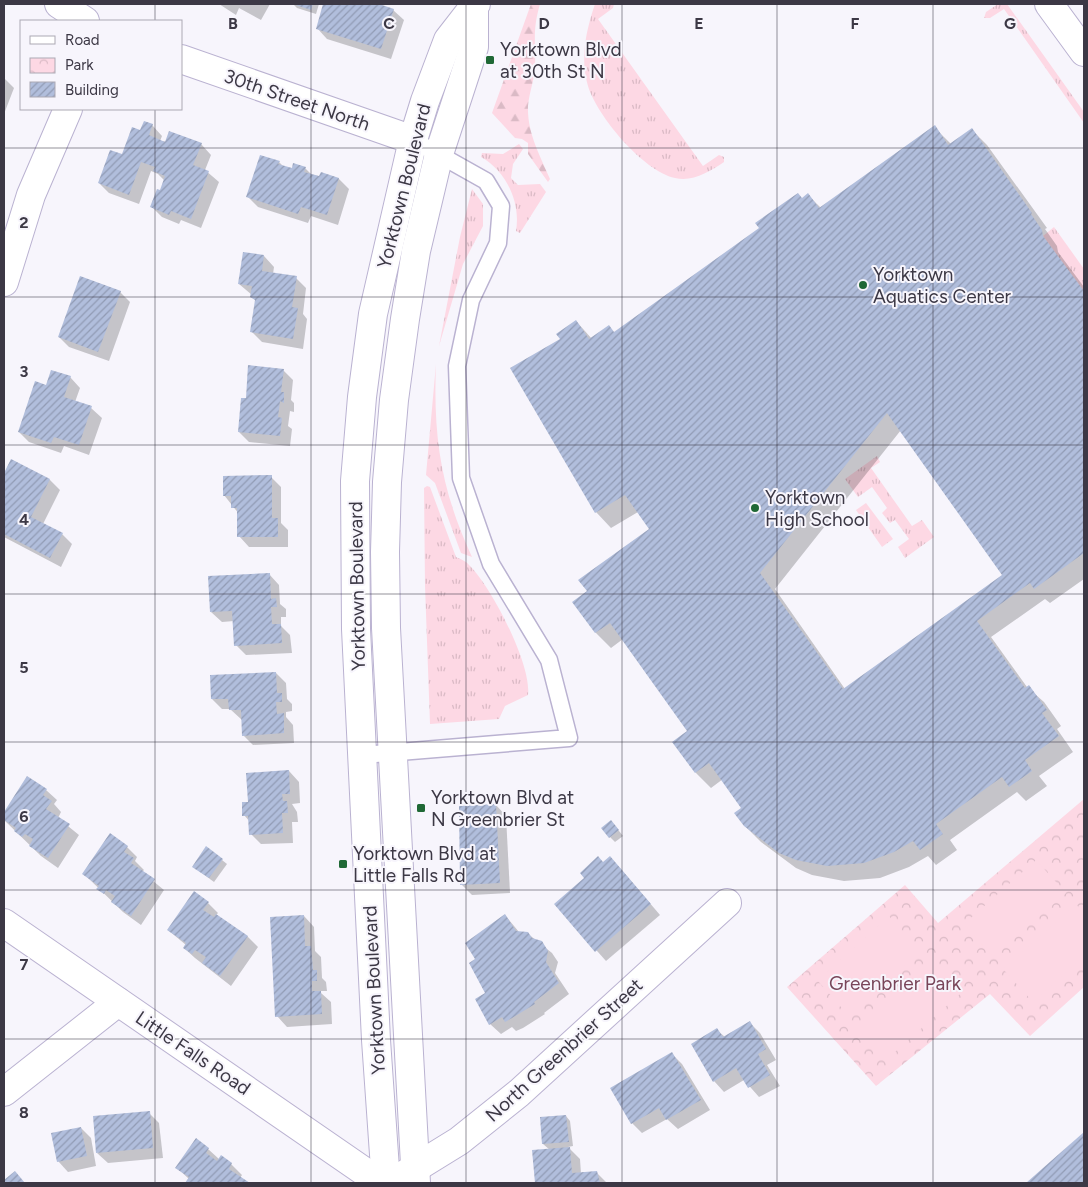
<svg xmlns="http://www.w3.org/2000/svg" width="1088" height="1187" font-family="Figtree,sans-serif">
<defs>
<pattern id="grass-tufts" width="24" height="20" patternUnits="userSpaceOnUse" patternTransform="scale(1.25)"><rect width="24" height="20" fill="#fdd8e4"/><path d="M3 7l-1-3M5 7V3M7 7l1-3M15 17l-1-3M17 17v-4M19 17l1-3" fill="none" stroke="#dabac5"/></pattern>
<pattern id="forest-firs" width="22" height="20" patternUnits="userSpaceOnUse" patternTransform="scale(1.25)"><rect width="22" height="20" fill="#fdd8e4"/><path d="M5 1l3.5 6h-7zM16 11l3.5 6h-7z" fill="#dabac5"/></pattern>
<pattern id="park-crowns" width="20" height="18" patternUnits="userSpaceOnUse" patternTransform="scale(1.25)"><rect width="20" height="18" fill="#fdd8e4"/><path d="M2 6a3 3 0 1 1 6 0M12 15a3 3 0 1 1 6 0" fill="none" stroke="#dabac5"/></pattern>
<pattern id="building-hatch" width="6" height="6" patternUnits="userSpaceOnUse" patternTransform="scale(1.25)"><rect width="6" height="6" fill="#b1bedc"/><path d="M-1 1l2-2M0 6l6-6M5 7l2-2" fill="none" stroke="#919bb4"/></pattern>
</defs>
<rect width="100%" height="100%" fill="#f7f5fc"/>
<g fill="url(#grass-tufts)">
<path d="M595,4H614L613,8L598,19L703,166L719,155L724,157V162C709,172 693,182 675,178C643,171 597,116 588,86C580,57 586,31 595,4Z"/>
<polygon points="998,4 1007,4 1084,112 1084,123 1004,9 990,18 984,18 986,12"/>
<path d="M519,144L523,149L513,164L511,178L518,185L540,184L546,192L520,233L516,231C521,202 506,171 481,157L482,153L503,154Z"/>
<polygon points="472,189 483,204 483,226 463,264 439,346 460,237"/>
<polygon points="1054,227 1084,269 1084,293 1043,236"/>
<path d="M436,364C433,437 441,490 472,557L461,553L435,483L426,475Z"/>
<polygon points="877,456 880,462 871,468 912,526 922,520 934,537 905,558 898,547 909,539 895,520 890,523 882,513 887,508 872,487 858,497 845,479"/>
<path d="M427,486L430,487L456,557C460,559 466,561 469,565C491,586 532,665 528,695L505,706L499,719L430,724L425,586L424,488Z"/>
<polygon points="866,503 893,539 882,547 856,510"/>
</g>
<path fill="url(#forest-firs)" d="M531,4H540C532,31 536,42 535,68C534,81 529,93 528,106C527,133 540,155 550,179L548,182L528,154V143L522,139L515,138L492,113Z"/>
<polygon fill="url(#park-crowns)" points="1084,799 1084,987 1030,1036 990,994 876,1086 787,987 905,885 938,923"/>
<g fill="#fdd8e4">
<polygon points="1036,860 1066,893 993,957 964,924"/>
<polygon points="1076,904 1084,914 1084,956 1033,1002 1003,969"/>
<polygon points="889,916 921,951 848,1015 817,980"/>
<polygon points="930,960 960,994 886,1060 856,1026"/>
</g>
<g fill="#0003" fill-rule="evenodd">
<polygon points="219,4 270,4 261,20 239,8 236,15"/>
<polygon points="293,4 319,4 316,14 297,8"/>
<polygon points="325,4 379,4 393,10 404,20 391,59 327,39 317,28"/>
<polygon points="4,78 14,88 4,114"/>
<polygon points="152,125 162,136 160,141 201,144 211,155 205,170 219,182 201,228 181,220 179,224 162,217 152,207 165,181 158,174 151,171 139,204 109,193 99,183 141,132"/>
<path d="M934,127L951,144L972,130L987,145L1047,228L1045,229L1057,246L1058,252L1084,287V579L1050,603L1045,599L991,637L1027,687L1044,702L1061,726L1057,729L1073,752L1039,776L1047,786L1026,801L1017,792L950,840L957,850L936,865L928,856L909,867L880,878L844,881L812,875L796,868L761,842L745,826L743,808L723,779L711,788L696,773L689,732L623,639L611,648L596,633L574,602L589,592L651,530L638,512L611,528L596,512L561,339L576,321L592,339L615,333L808,195L821,208ZM901,430L1004,575L845,689L775,589Z"/>
<polygon points="279,162 284,167 292,170 305,168 312,175 339,179 349,189 338,225 311,216 308,223 258,207 248,197"/>
<polygon points="244,253 264,256 274,267 273,274 296,278 306,288 303,314 307,319 303,349 262,342 252,332 256,301 252,295 239,284"/>
<polygon points="120,292 130,302 109,361 69,347 59,337"/>
<polygon points="283,370 293,380 291,400 294,403 294,412 290,411 288,426 292,429 290,446 249,442 239,432 247,400"/>
<polygon points="70,377 80,388 75,402 91,408 102,418 89,455 64,446 61,453 29,442 19,432 47,387"/>
<polygon points="12,460 50,480 60,490 43,524 62,534 72,544 61,567 4,537 4,476"/>
<polygon points="271,477 281,487 281,523 288,530 288,547 249,547 239,536 239,514 224,495"/>
<polygon points="269,574 279,585 280,604 286,609 286,617 281,617 281,626 290,635 292,653 246,655 236,645 234,621 222,622 211,612"/>
<polygon points="276,673 286,683 287,699 292,704 292,711 286,712 286,717 293,725 294,743 253,745 243,735 242,720 230,709 222,709 212,699"/>
<polygon points="289,771 299,782 300,803 292,804 297,812 298,822 292,822 293,843 261,844 251,834 250,822 244,815"/>
<polygon points="28,778 46,790 57,800 54,804 61,812 58,818 79,835 58,868 41,856 4,820 4,815"/>
<polygon points="496,805 506,816 510,893 472,895 462,885 460,807"/>
<polygon points="615,826 623,836 615,842 610,837"/>
<polygon points="127,847 137,857 135,861 144,870 142,872 164,890 141,925 123,912 84,874"/>
<polygon points="222,860 227,864 214,882 199,871"/>
<polygon points="603,863 620,868 660,915 606,961 556,905"/>
<polygon points="208,903 218,913 216,915 248,937 258,947 231,986 195,958 184,948 186,945 168,930"/>
<polygon points="505,915 519,932 527,933 552,953 558,962 555,973 569,994 544,1013 545,1014 523,1028 516,1031 512,1027 501,1034 490,1024 476,999 486,993 477,959"/>
<polygon points="304,916 314,927 315,951 321,957 322,978 326,982 327,991 321,991 321,993 331,1002 332,1024 287,1027 277,1016"/>
<polygon points="750,1023 760,1033 776,1060 767,1065 780,1086 759,1097 744,1080 724,1092 714,1081 692,1044 717,1030 725,1037"/>
<polygon points="672,1054 682,1064 710,1110 678,1129 667,1119 642,1133 632,1123"/>
<polygon points="149,1113 159,1123 163,1158 108,1163 97,1153"/>
<polygon points="566,1116 570,1121 573,1146 568,1147 580,1159 581,1174 596,1172 607,1183 536,1183 533,1152 550,1150 543,1144"/>
<polygon points="81,1128 91,1138 96,1166 68,1172 58,1161"/>
<polygon points="1084,1134 1084,1183 1028,1183"/>
<polygon points="208,1149 219,1159 221,1157 231,1164 242,1175 240,1178 247,1183 186,1183 189,1179 177,1168"/>
</g>
<g fill="url(#building-hatch)" fill-rule="evenodd">
<polygon points="293,4 313,4 311,10"/>
<polygon points="323,4 379,4 394,9 381,49 316,29"/>
<polygon points="144,121 153,124 149,135 165,142 169,131 202,143 193,165 209,171 191,219 171,211 169,215 150,207 157,189 160,190 165,176 153,171 155,167 141,162 129,195 98,183 110,150 122,154 132,127 140,130"/>
<path d="M935,125L948,145L972,128L1032,213L1031,214L1042,230L1043,236L1084,291V553L1034,589L1030,583L977,621L1025,688L1029,685L1047,710L1042,713L1059,736L1025,760L1032,771L1009,787L1002,777L936,824L943,834L920,850L913,841L894,852L864,863L827,866L796,860L779,853L744,826L734,813L741,808L709,763L695,773L672,742L687,731L615,630L610,623L595,633L572,602L587,591L578,580L649,529L625,495L595,513L510,368L560,339L556,334L576,320L589,339L609,325L614,332L759,228L755,223L798,193L802,198L808,193L819,208ZM887,413L1002,575L843,689L760,573Z"/>
<polygon points="260,155 280,161 278,164 292,168 293,163 306,167 304,172 319,176 321,172 339,178 327,215 301,207 298,214 246,197"/>
<polygon points="243,252 264,255 262,271 297,276 292,307 298,308 293,339 250,332 255,300 250,297 252,286 238,284"/>
<polygon points="80,276 121,291 98,352 58,337"/>
<polygon points="248,365 284,369 281,392 284,392 284,403 280,401 278,417 282,418 280,436 238,432 241,398 246,398"/>
<polygon points="51,370 71,376 64,397 92,406 79,445 54,437 51,443 18,432 35,381 46,385"/>
<polygon points="11,459 50,479 31,517 63,533 50,558 4,534 4,473"/>
<polygon points="272,475 272,518 278,518 278,537 237,537 237,508 231,508 231,496 223,496 223,476"/>
<polygon points="270,573 271,599 276,598 277,607 271,607 272,624 281,624 282,643 234,646 232,611 210,612 208,576"/>
<polygon points="276,672 277,693 282,693 282,702 276,702 277,714 284,713 284,733 242,736 241,710 229,710 228,699 211,699 210,675"/>
<polygon points="289,770 290,794 282,794 283,801 287,801 288,813 282,813 283,833 249,835 248,816 242,816 242,802 248,802 246,773"/>
<polygon points="27,776 47,789 43,795 52,801 46,809 70,824 48,858 29,846 33,839 25,834 22,837 14,831 16,828 4,820 4,812"/>
<polygon points="496,804 500,883 460,885 459,806"/>
<polygon points="611,820 619,830 609,838 601,828"/>
<polygon points="110,833 128,846 124,852 134,858 131,863 155,879 131,916 111,902 115,896 106,890 104,894 96,889 99,886 82,874"/>
<polygon points="206,846 223,859 209,878 192,867"/>
<polygon points="598,856 603,862 610,856 651,904 595,952 554,904 584,878 580,873"/>
<polygon points="194,891 209,902 203,910 214,917 216,914 248,936 220,976 202,963 206,957 195,950 192,954 183,948 186,943 167,930"/>
<polygon points="505,914 516,931 528,932 532,938 542,941 548,951 546,962 559,983 534,1002 535,1004 512,1018 505,1022 502,1017 489,1025 475,999 485,993 469,963 475,959 465,943"/>
<polygon points="304,915 305,946 311,946 313,970 317,970 317,981 312,981 312,991 321,991 322,1014 275,1017 270,917"/>
<polygon points="750,1021 766,1049 758,1054 770,1075 748,1088 736,1068 713,1082 691,1044 717,1028 723,1037"/>
<polygon points="672,1052 701,1100 666,1120 659,1108 631,1124 610,1088"/>
<polygon points="150,1111 153,1148 96,1153 93,1116"/>
<polygon points="566,1115 569,1142 542,1144 540,1117"/>
<polygon points="81,1127 87,1156 57,1162 51,1133"/>
<polygon points="1084,1132 1084,1183 1026,1183"/>
<polygon points="196,1138 209,1148 206,1153 217,1161 221,1155 232,1163 229,1169 250,1183 185,1183 189,1177 175,1168"/>
<polygon points="570,1147 572,1173 597,1171 600,1183 535,1183 532,1150"/>
<polygon points="15,1171 25,1183 4,1183 4,1180"/>
</g>
<g fill="none" stroke-linecap="round" stroke-linejoin="round">
<defs>
<polyline id="service" points="363,755 569,738 549,660 491,564 461,478 457,366 471,300 498,243 501,206 486,181 413,140"/>
<g id="minor">
<polyline points="59,4 85,21"/>
<polyline points="1049,4 1084,52"/>
<polyline points="181,59 413,140"/>
<polyline points="4,282 31,195 68,109"/>
<polyline points="4,1092 118,1002"/>
<polyline points="391,1183 459,1141 519,1093 727,903"/>
</g>
<g id="tertiary">
<polyline points="4,923 381,1183"/>
<polyline points="386,1183 376,1040 356,629 355,481 362,397 373,314 413,140 425,101 448,40 476,4"/>
<polyline points="416,1183 386,628 385,552 387,482 394,400 405,319 416,251 439,154 474,47 474,8"/>
</g>
</defs>
<use href="#service" stroke="#bab2d1" stroke-width="19"/>
<use href="#minor" stroke="#bab2d1" stroke-width="30"/>
<use href="#tertiary" stroke="#bab2d1" stroke-width="30"/>
<use href="#service" stroke="#fff" stroke-width="16"/>
<use href="#minor" stroke="#fff" stroke-width="28"/>
<use href="#tertiary" stroke="#fff" stroke-width="28"/>
</g>
<path fill="none" stroke="#3c3845" stroke-width="1" stroke-opacity="0.55" d="M155,4V21M311,4V1183M466,4V1183M622,4V1183M777,4V1183M933,4V1183M155,109V1183M4,148H1084M4,297H1084M4,445H1084M4,594H1084M4,742H1084M4,890H1084M4,1039H1084"/>
<g fill="#1f6835" stroke="#f7f5fc" stroke-width="2">
<rect x="485" y="55" width="10" height="10" rx="2.5"/>
<circle cx="863" cy="285" r="5"/>
<circle cx="755" cy="508" r="5"/>
<rect x="416" y="803" width="10" height="10" rx="2.5"/>
<rect x="338" y="859" width="10" height="10" rx="2.5"/>
</g>
<g text-anchor="middle" dominant-baseline="central" stroke-width="4" stroke-linejoin="round" paint-order="stroke">
<g font-size="19" fill="#3c3845" stroke="#f7f5fc" text-anchor="start">
<text x="500" y="49">Yorktown Blvd<tspan x="500" dy="22">at 30th St N</tspan></text>
<text x="873" y="274">Yorktown<tspan x="873" dy="22">Aquatics Center</tspan></text>
<text x="765" y="497">Yorktown<tspan x="765" dy="22">High School</tspan></text>
<text x="431" y="797">Yorktown Blvd at<tspan x="431" dy="22">N Greenbrier St</tspan></text>
<text x="353" y="853">Yorktown Blvd at<tspan x="353" dy="22">Little Falls Rd</tspan></text>
</g>
<g font-size="19" fill="#3c3845" stroke="#f7f5fc">
<text transform="translate(297 100) rotate(19)">30th Street North</text>
<text transform="translate(404 186) rotate(-76)">Yorktown Boulevard</text>
<text transform="translate(357 586) rotate(-91)">Yorktown Boulevard</text>
<text transform="translate(374 990) rotate(-93)">Yorktown Boulevard</text>
<text transform="translate(564 1050) rotate(-42)">North Greenbrier Street</text>
<text transform="translate(193 1053) rotate(34)">Little Falls Road</text>
</g>
<g font-size="19" fill="#794559" stroke="#f7f5fc">
<text x="895" y="983">Greenbrier Park</text>
</g>
</g>
<g font-size="16" text-anchor="middle" font-weight="bold" fill="#3c3845" stroke="#f7f5fc" stroke-width="4" stroke-linejoin="round" paint-order="stroke">
<text x="233" y="29">B</text>
<text x="389" y="29">C</text>
<text x="544" y="29">D</text>
<text x="699" y="29">E</text>
<text x="855" y="29">F</text>
<text x="1010" y="29">G</text>
<text x="24" y="228">2</text>
<text x="24" y="377">3</text>
<text x="24" y="525">4</text>
<text x="24" y="673">5</text>
<text x="24" y="822">6</text>
<text x="24" y="970">7</text>
<text x="24" y="1118">8</text>
</g>
<rect width="1088" height="1187" fill="none" stroke="#3c3845" stroke-width="10"/>
<rect x="20" y="20" width="162" height="90" fill="#f7f5fc" stroke="#aca9b3"/>
<rect x="30" y="36" width="25" height="8" fill="#ffffff" stroke="#aca9b3"/>
<text x="65" y="45" font-size="15" fill="#3c3845">Road</text>
<rect x="30" y="58" width="25" height="15" fill="url(#park-crowns)" stroke="#aca9b3"/>
<text x="65" y="70" font-size="15" fill="#3c3845">Park</text>
<rect x="30" y="82" width="25" height="15" fill="url(#building-hatch)" stroke="#aca9b3"/>
<text x="65" y="95" font-size="15" fill="#3c3845">Building</text>
</svg>
